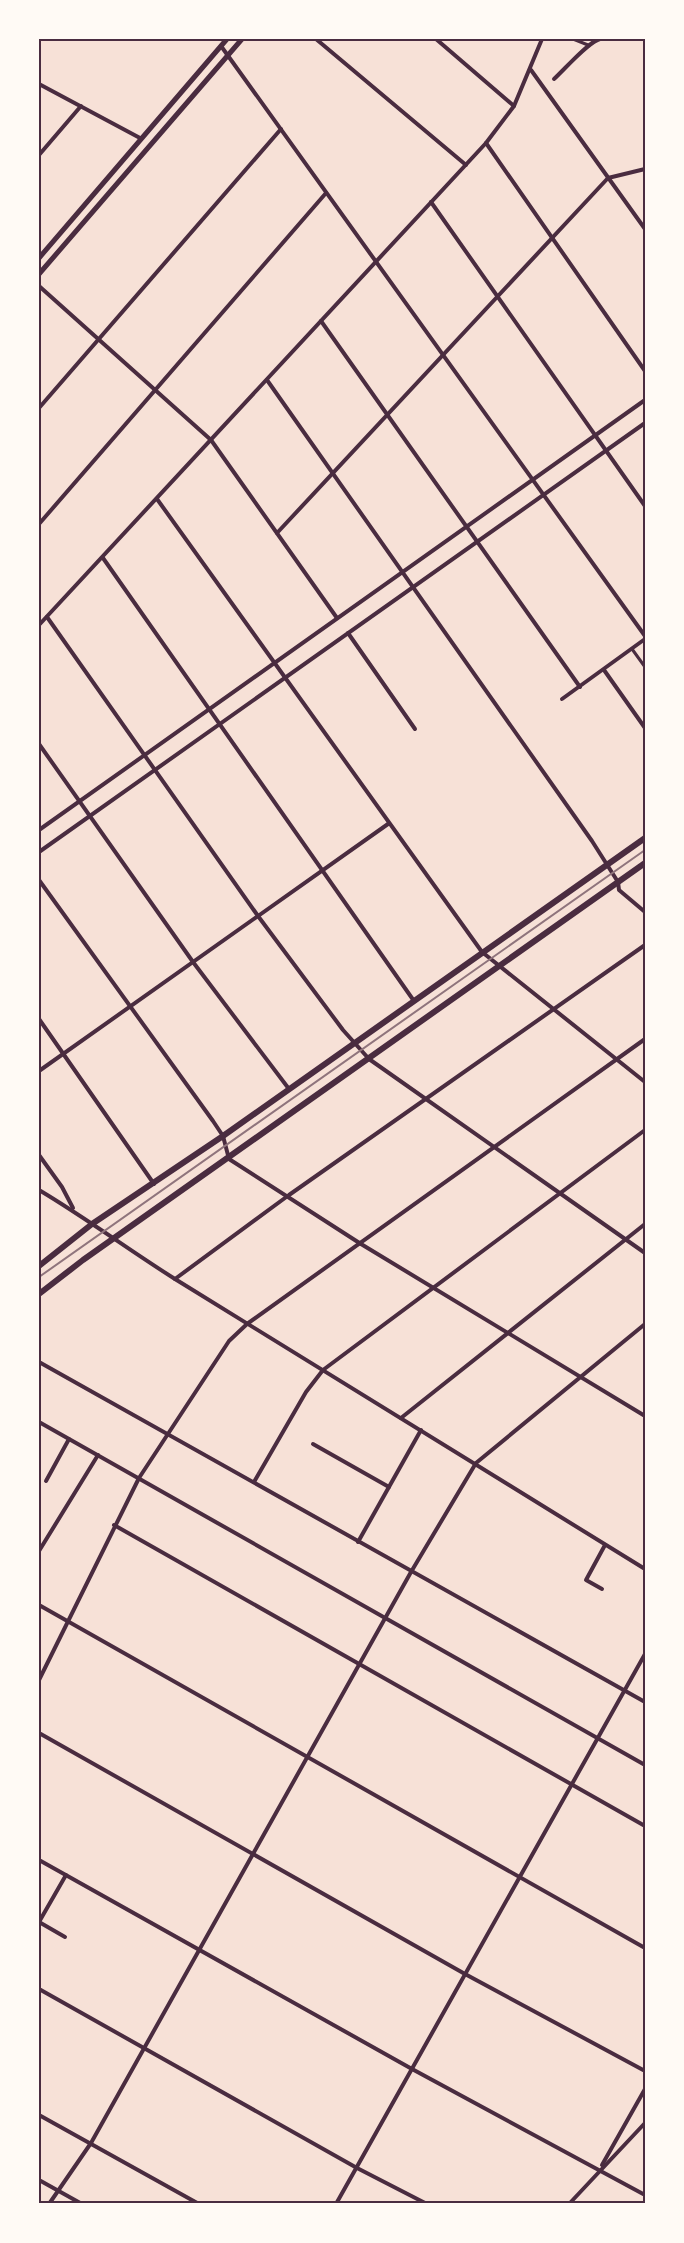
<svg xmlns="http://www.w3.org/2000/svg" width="684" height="2243" font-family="'IBM Plex Sans',sans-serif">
<rect width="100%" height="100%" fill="#f7e1d7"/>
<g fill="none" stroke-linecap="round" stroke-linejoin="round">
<g stroke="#4a2c40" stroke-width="3">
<polyline points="573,39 588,45"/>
<polyline points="632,649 645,667"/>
</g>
<g stroke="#4a2c40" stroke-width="4">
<polyline points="316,39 466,165"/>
<polyline points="436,39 514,106"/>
<polyline points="221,46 645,636"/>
<polyline points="531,70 645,229"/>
<path d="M554,79C565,69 588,42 600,39"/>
<polyline points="39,84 140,138"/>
<polyline points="486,143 645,371"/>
<polyline points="39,155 81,106"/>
<polyline points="431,202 645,506"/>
<polyline points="39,286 211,440 337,618"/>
<polyline points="321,321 580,687"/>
<polyline points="267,380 592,841 618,882 619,890 645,912"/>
<polyline points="39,408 281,129"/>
<polyline points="157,499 482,952 645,1082"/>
<polyline points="39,524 326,193"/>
<polyline points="277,533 608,178 645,169"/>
<polyline points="103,558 414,1001"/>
<polyline points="47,617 258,916 343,1030 369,1059 645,1253"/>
<polyline points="39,625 486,143 514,106 542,39"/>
<polyline points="348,633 415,729"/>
<polyline points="604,670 645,728"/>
<polyline points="562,699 645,639"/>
<polyline points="39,744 193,962 289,1089"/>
<polyline points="39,830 645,400"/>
<polyline points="39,852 645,423"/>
<polyline points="39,880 213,1121 223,1136 229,1159 361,1244 645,1416"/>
<polyline points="39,1019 154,1184"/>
<polyline points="39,1071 388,824"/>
<polyline points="39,1155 62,1187 73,1208"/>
<path d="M39,1190C86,1218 129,1250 175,1279L645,1569"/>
<polyline points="175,1279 289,1195 645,945"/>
<polyline points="39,1362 645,1702"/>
<polyline points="401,1418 645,1224"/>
<polyline points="39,1422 645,1765"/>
<polyline points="313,1444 389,1487"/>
<polyline points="46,1481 69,1439"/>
<polyline points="254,1482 306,1392 323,1370 645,1130"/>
<polyline points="114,1525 645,1826"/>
<polyline points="358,1542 421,1430"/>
<polyline points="39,1551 98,1455"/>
<polyline points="602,1589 586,1580 605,1545"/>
<polyline points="39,1605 645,1948"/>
<polyline points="39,1680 139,1478 229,1341 247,1324 645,1039"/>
<polyline points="39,1733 465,1974 645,2071"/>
<polyline points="39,1860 412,2069 645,2195"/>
<polyline points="39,1922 66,1875"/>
<polyline points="39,1922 65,1937"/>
<polyline points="39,1989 357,2168 427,2204"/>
<polyline points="39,2115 199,2204"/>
<polyline points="602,2165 645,2089"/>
<polyline points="39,2180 82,2204"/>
<polyline points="49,2204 91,2143 411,1572 476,1463 645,1324"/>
<polyline points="336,2204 645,1654"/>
<polyline points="569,2204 645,2123"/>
</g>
<g stroke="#4a2c40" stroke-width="5">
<polyline points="39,258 227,39"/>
<polyline points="39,274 242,39"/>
</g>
<g stroke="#4a2c40" stroke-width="6">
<polyline points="39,1266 92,1224 223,1136 645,838"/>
<polyline points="39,1294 83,1260 645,863"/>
</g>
<polyline stroke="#8f747c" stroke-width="2" points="39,1277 645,850"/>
</g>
<rect width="684" height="2243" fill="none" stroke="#fffaf5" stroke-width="81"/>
<rect x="40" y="40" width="604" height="2162" fill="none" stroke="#4a2c40" stroke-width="2"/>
</svg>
